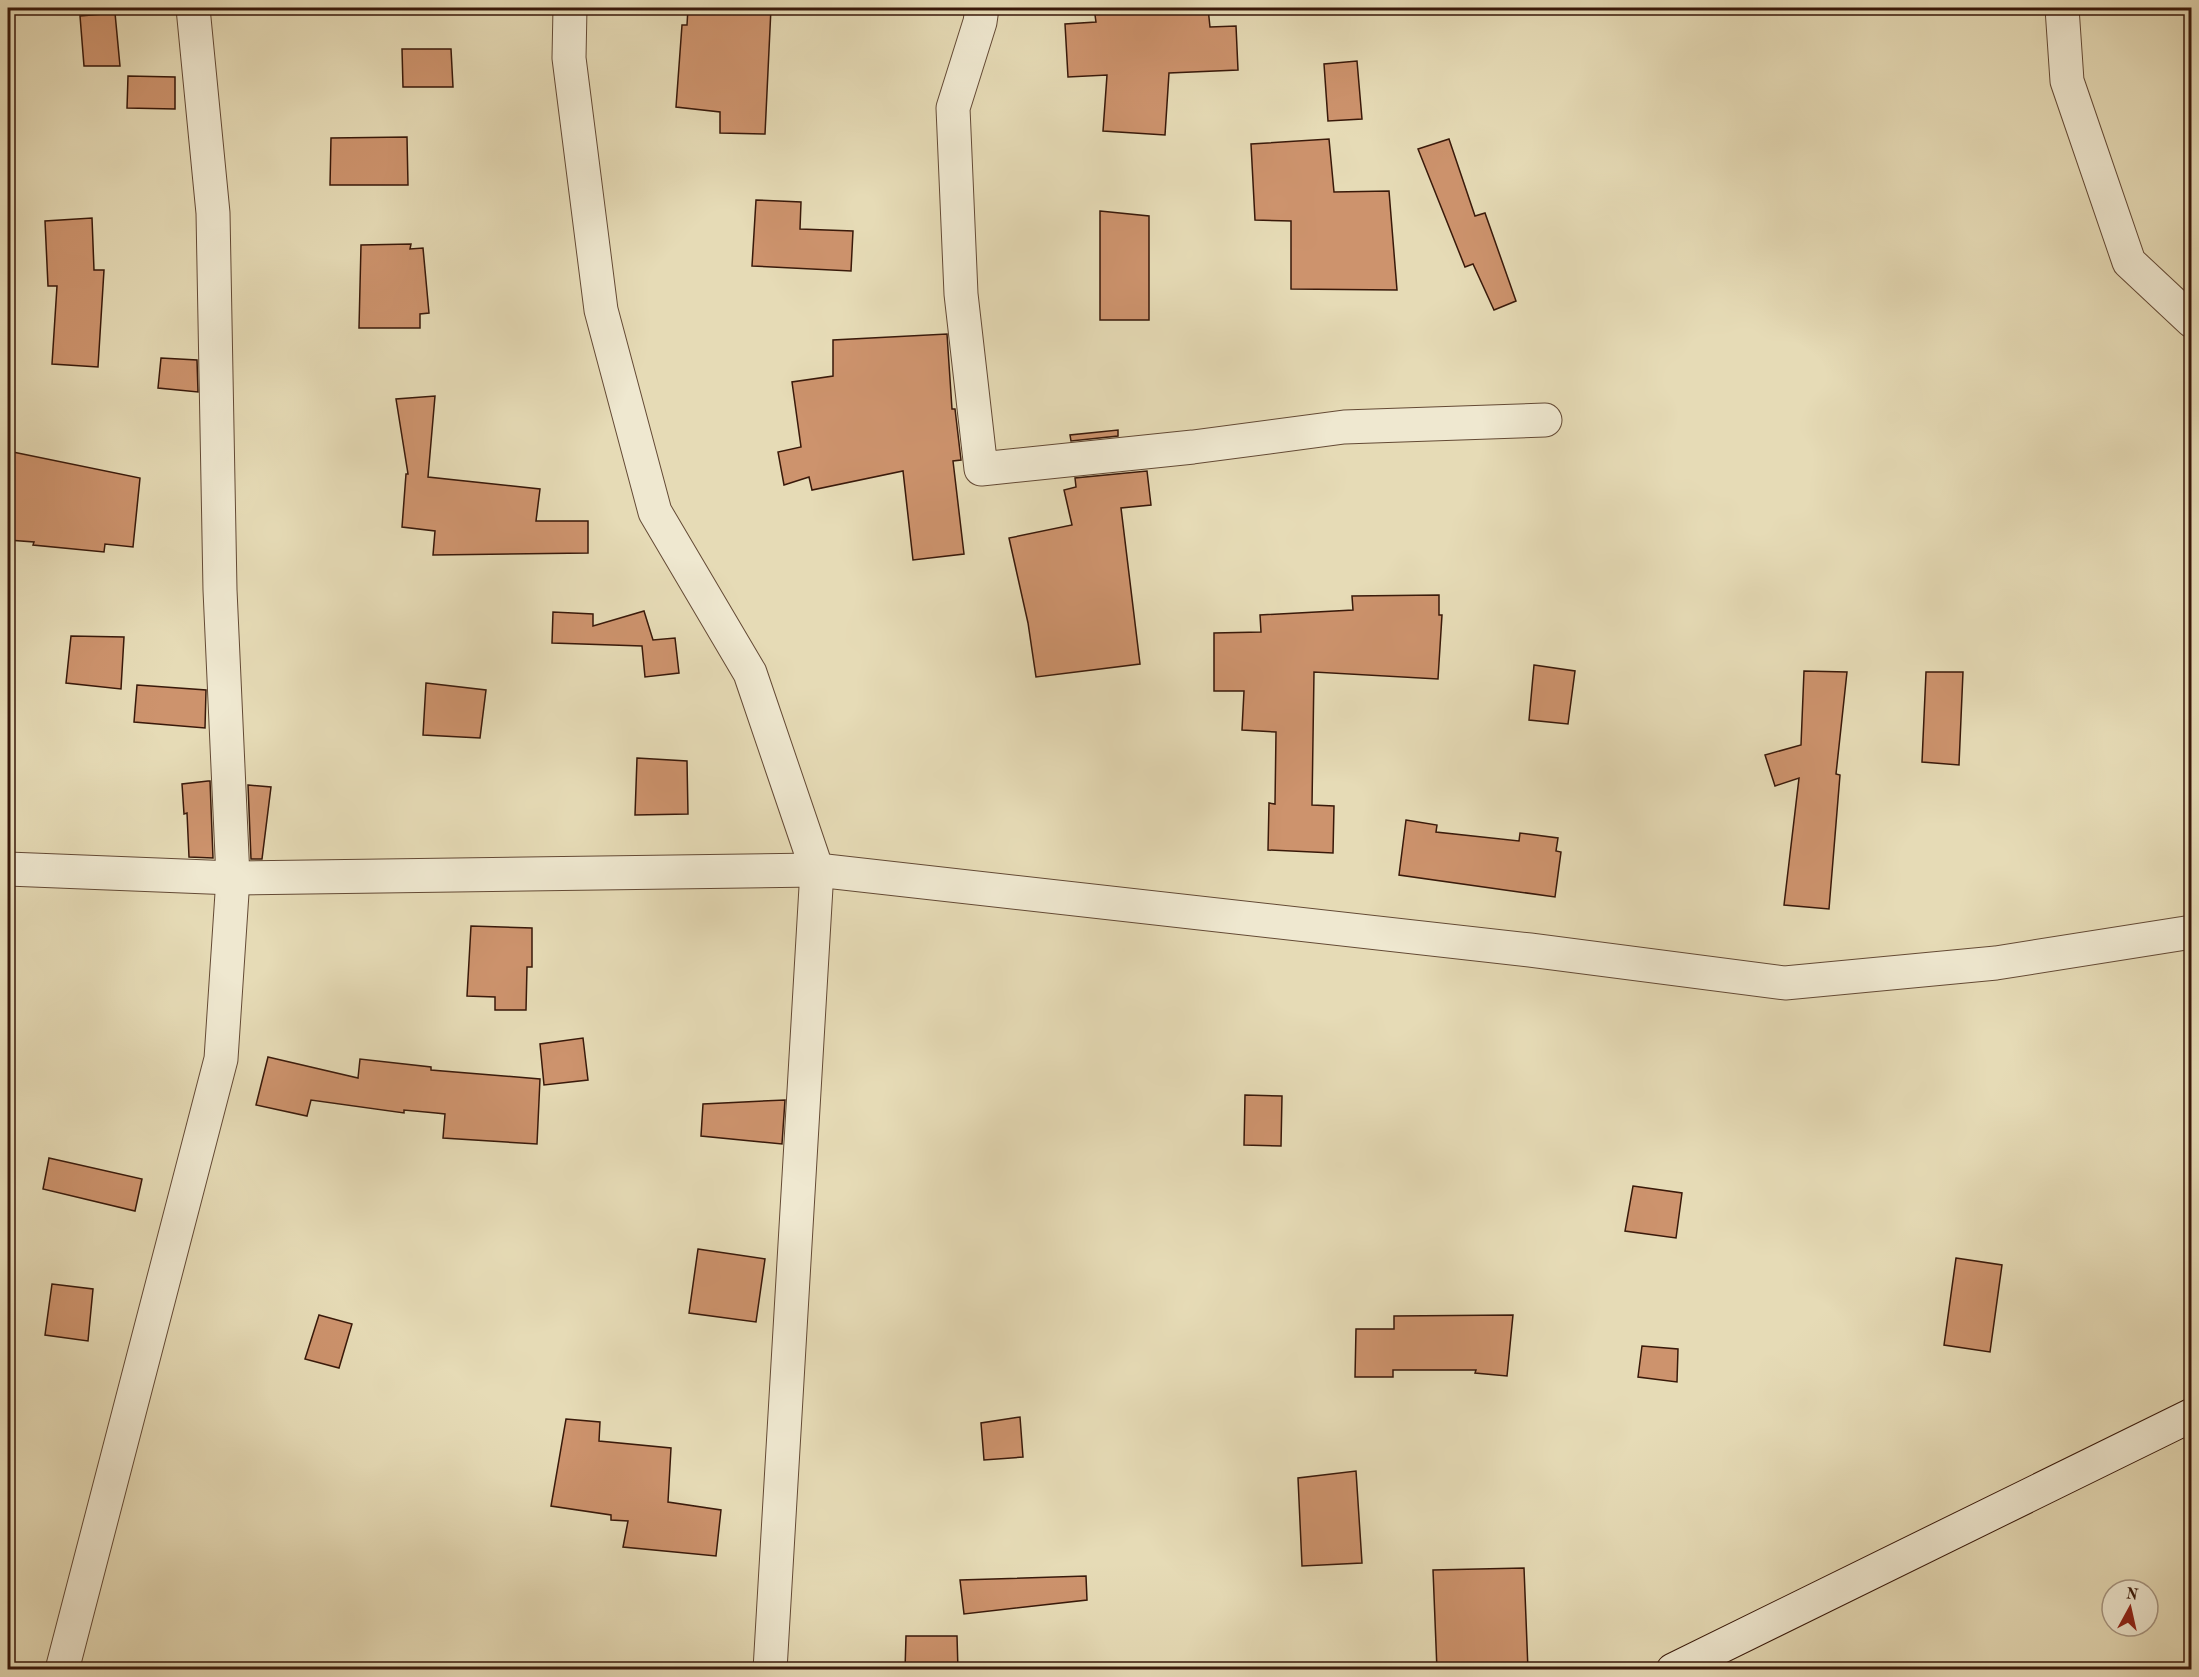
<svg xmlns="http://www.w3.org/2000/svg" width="2199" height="1677" font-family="'Old Standard TT',serif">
<rect width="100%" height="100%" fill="#e6dbb6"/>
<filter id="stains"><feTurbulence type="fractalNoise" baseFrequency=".00333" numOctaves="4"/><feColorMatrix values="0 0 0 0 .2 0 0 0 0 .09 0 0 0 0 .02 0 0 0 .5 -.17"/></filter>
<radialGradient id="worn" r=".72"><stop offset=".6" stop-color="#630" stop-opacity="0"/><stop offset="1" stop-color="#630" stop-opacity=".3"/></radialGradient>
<g fill="#cd936d" stroke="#39190a" stroke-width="1.5">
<polygon points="688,8 771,8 765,134 720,133 720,112 676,107 682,25 687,25"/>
<polygon points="1094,8 1208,8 1210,27 1236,26 1238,70 1169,73 1165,135 1103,131 1107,75 1068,77 1065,24 1096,22"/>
<polygon points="115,13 120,66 84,66 80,16"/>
<polygon points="402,49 451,49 453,87 403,87"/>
<polygon points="1357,61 1362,119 1328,121 1324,64"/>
<polygon points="128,76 175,77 175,109 127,108"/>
<polygon points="407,137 408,185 330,185 331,138"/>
<polygon points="1329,139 1334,192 1389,191 1397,290 1291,289 1291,221 1255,220 1251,144"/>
<polygon points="1449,139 1475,216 1485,213 1516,301 1494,310 1473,264 1465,267 1418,149"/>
<polygon points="756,200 801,202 800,229 853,231 851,271 752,266"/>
<polygon points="1100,211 1149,216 1149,320 1100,320"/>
<polygon points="92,218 94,270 104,270 98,367 52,364 57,286 48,286 45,221"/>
<polygon points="411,244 410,249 423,248 429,313 420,314 420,328 359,328 361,245"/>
<polygon points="947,334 952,409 955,409 961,460 953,461 964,554 913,560 903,471 812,490 809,477 784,485 778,452 801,447 792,382 833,376 833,340"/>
<polygon points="161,358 197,360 198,392 158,388"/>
<polygon points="435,396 428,477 540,489 536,521 588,521 588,553 433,555 435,531 402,527 406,474 408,474 396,399"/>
<polygon points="1118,430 1118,436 1071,441 1070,435"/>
<polygon points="8,451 140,478 133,547 105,544 104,552 33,545 34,542 8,540"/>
<polygon points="1147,471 1151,505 1121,508 1140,664 1036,677 1028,623 1009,538 1072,525 1064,490 1076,487 1075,478"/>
<polygon points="1439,595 1439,615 1442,615 1438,679 1314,672 1312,805 1334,806 1333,853 1268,850 1269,803 1275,804 1276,732 1242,730 1244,691 1214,691 1214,633 1261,632 1260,615 1353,610 1352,596"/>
<polygon points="644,611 653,640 675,638 679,673 645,677 642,646 552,643 553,612 593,614 593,626"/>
<polygon points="71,636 124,637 121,689 66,683"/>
<polygon points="1534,665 1575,671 1568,724 1529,720"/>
<polygon points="1804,671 1847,672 1836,774 1840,775 1829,909 1784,905 1799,778 1775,786 1765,755 1801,745"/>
<polygon points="1926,672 1963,672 1959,765 1922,762"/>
<polygon points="426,683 486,690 480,738 423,735"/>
<polygon points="137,685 206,690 205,728 134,722"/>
<polygon points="637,758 687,761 688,814 635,815"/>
<polygon points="208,781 210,781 213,858 189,857 187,813 184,814 182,784"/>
<polygon points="248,785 271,787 262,859 251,859"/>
<polygon points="1406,820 1437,825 1436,832 1519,841 1520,833 1558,838 1556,851 1561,852 1555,897 1399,875"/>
<polygon points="471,926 532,928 532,967 527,967 526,1010 495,1010 495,997 467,996"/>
<polygon points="583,1038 588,1080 544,1085 540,1044"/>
<polygon points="268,1057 358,1078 360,1059 431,1067 431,1070 540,1079 537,1144 443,1138 445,1114 436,1113 404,1110 404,1113 311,1100 307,1116 256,1105"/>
<polygon points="1245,1095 1282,1096 1281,1146 1244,1145"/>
<polygon points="785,1100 782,1144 701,1136 703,1104"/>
<polygon points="49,1158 142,1179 135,1211 43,1189"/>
<polygon points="1633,1186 1682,1193 1676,1238 1625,1231"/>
<polygon points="698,1249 765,1259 756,1322 689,1313"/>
<polygon points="1956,1258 2002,1265 1990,1352 1944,1345"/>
<polygon points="52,1284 93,1289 88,1341 45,1335"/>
<polygon points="319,1315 352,1324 339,1368 305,1359"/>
<polygon points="1513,1315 1507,1376 1475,1373 1476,1370 1393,1370 1393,1377 1355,1377 1356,1329 1394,1329 1394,1316"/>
<polygon points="1642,1346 1678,1349 1677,1382 1638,1377"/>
<polygon points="1020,1417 1023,1457 984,1460 981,1423"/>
<polygon points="566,1419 600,1422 599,1441 671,1448 668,1502 721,1510 716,1556 623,1547 628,1521 611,1520 611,1515 551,1506"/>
<polygon points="1356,1471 1362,1563 1302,1566 1298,1478"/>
<polygon points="1524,1568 1528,1670 1437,1670 1433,1570"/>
<polygon points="1086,1576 1087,1600 964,1614 960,1580"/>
<polygon points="906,1636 957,1636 958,1670 905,1670"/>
</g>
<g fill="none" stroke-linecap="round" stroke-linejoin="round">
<defs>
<g id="street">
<polyline points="570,8 569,58 601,310 655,512 750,673 817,870 770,1670"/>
<polyline points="982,8 980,22 953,108 961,294 981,469 1193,447 1344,427 1545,420"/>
<polyline points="2062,8 2067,81 2129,262 2192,321"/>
<polyline points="8,869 233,878 817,870 1530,950 1785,983 1996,963 2192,932"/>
<polyline points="62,1670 221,1059 233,878 220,590 213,213 193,8"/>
</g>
<polyline id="secondary" points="1673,1670 2192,1415"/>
</defs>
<use href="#street" stroke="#644a35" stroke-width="35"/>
<use href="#secondary" stroke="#39190a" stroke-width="35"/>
<use href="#street" stroke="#efe8d0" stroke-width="33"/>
<use href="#secondary" stroke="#efe8d0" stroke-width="33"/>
</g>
<rect width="2199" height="1677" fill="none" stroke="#e6dbb6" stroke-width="30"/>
<rect x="9" y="9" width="2181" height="1659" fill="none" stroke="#39190a" stroke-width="3"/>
<rect x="15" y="15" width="2169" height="1647" fill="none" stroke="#39190a" stroke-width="1.5"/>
<g transform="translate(2130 1608) rotate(8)"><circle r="28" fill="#efe8d0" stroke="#a69581" stroke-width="1.5"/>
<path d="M0-4.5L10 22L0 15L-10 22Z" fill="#8f2418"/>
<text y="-9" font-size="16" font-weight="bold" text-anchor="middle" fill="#39190a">N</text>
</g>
<rect width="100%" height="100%" filter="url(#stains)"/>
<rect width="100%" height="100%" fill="url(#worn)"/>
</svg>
